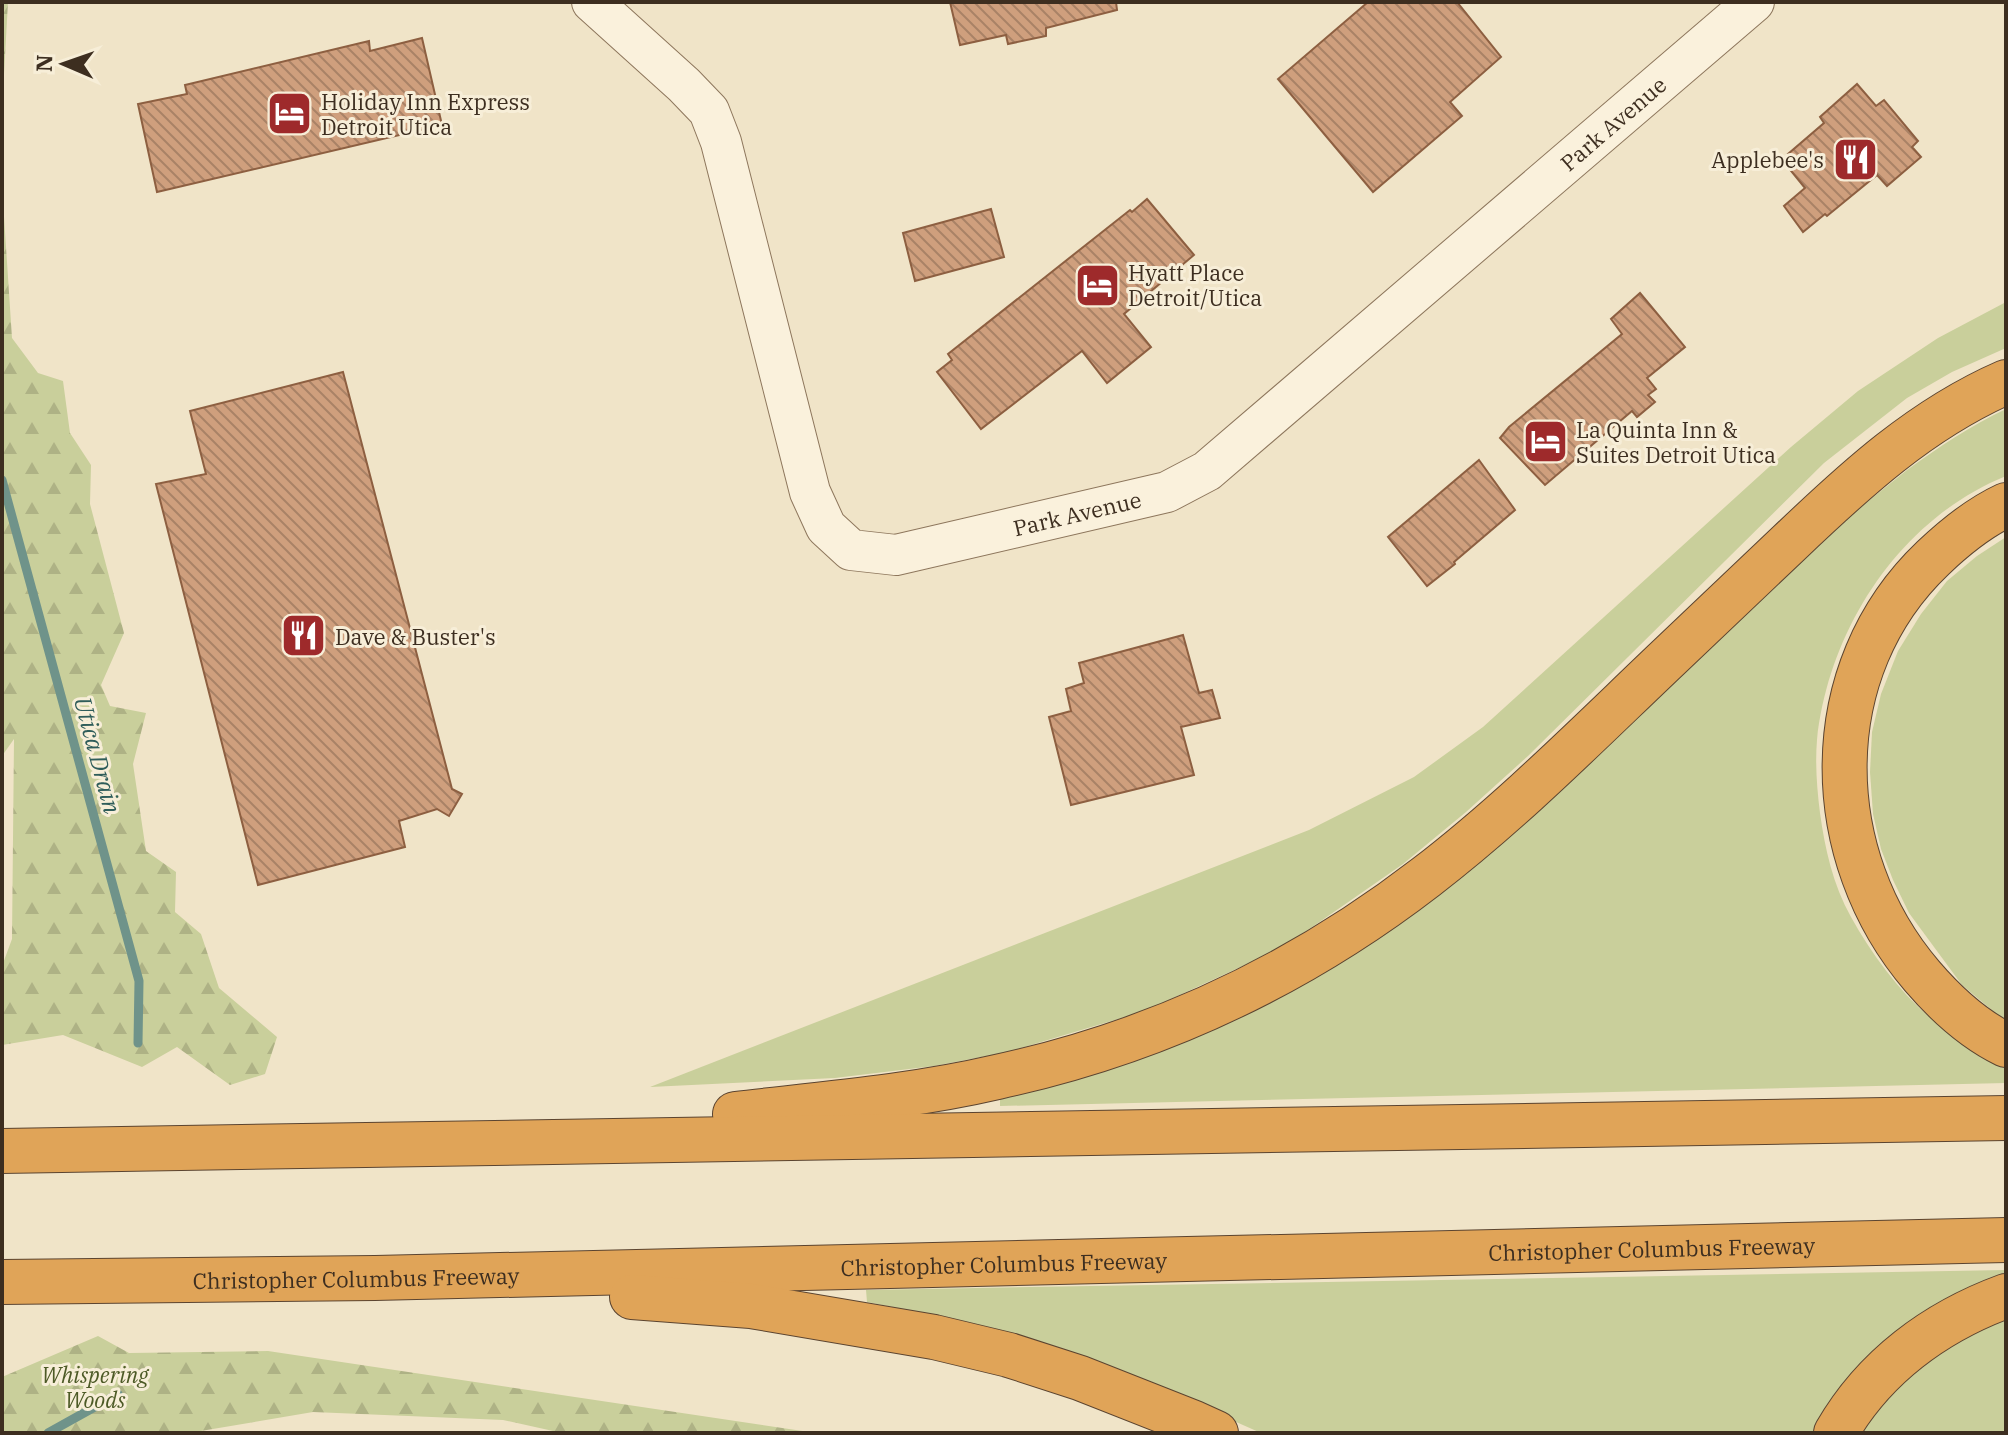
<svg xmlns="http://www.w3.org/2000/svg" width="2008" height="1435" font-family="'IBM Plex Serif',serif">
<defs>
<pattern id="forest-firs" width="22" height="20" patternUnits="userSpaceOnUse" patternTransform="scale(2)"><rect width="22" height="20" fill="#c9cf9b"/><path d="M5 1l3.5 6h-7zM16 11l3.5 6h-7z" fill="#aeb285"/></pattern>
<pattern id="building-back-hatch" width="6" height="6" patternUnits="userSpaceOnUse" patternTransform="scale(2)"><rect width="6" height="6" fill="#cf9f7d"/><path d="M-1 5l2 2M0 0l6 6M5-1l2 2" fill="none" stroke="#a98266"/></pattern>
</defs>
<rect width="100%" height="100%" fill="#f0e4c8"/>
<g fill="#c9cf9b">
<polygon points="2006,302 2006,348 1952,372 1907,398 1824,463 1528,756 1466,812 1403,864 1282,948 1145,1011 1008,1052 934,1066 835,1078 650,1087 1309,830 1414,777 1483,727 1791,447 1858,391 1938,338"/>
<path d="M2006,409V476C1900,519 1829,628 1817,740C1815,764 1817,789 1820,813C1825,849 1833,885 1851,917C1875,960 1908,1004 1949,1032C1967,1044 1987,1055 2006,1066V1083L1000,1106V1097C1053,1085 1105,1072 1157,1053C1174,1047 1191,1038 1208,1030L1907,470C1939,447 1970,426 2006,409Z"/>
<polygon points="2006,537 2006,1022 1962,985 1909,913 1893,880 1881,849 1873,814 1870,772 1872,732 1881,694 1898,651 1921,614 1947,581 1977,556"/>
<polygon points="2006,1270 2006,1280 1815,1433 1261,1433 1164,1390 1026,1340 908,1310 867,1302 866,1290"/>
<path d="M2006,1319V1433H1859C1866,1423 1873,1412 1881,1402C1911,1365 1963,1336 2006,1319Z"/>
</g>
<g fill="url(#forest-firs)">
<polygon points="2,2 8,2 2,111"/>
<polygon points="2,186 12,338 38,373 63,381 70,433 91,465 90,504 124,633 101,685 110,706 146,713 133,764 146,851 176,872 175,912 201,934 219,988 277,1037 265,1074 230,1085 177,1047 142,1067 63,1035 2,1045 2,966 12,939 14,739 2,756"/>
<polygon points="98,1336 129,1353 268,1351 816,1433 562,1433 503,1420 313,1412 189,1433 2,1433 2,1377"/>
</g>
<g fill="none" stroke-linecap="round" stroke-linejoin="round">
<g stroke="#6f938a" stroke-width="9">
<polyline points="2,480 139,981 138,1043"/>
<polyline points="48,1433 118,1394"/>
</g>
</g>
<g fill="url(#building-back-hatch)" stroke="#8d5f41" stroke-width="2">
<polygon points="950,2 1116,2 1117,10 1046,28 1046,36 1008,44 1006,35 960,45"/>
<polygon points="1368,2 1457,2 1501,57 1450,102 1462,116 1373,192 1278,79"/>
<polygon points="422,38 442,125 157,192 138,104 187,94 185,85 369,41 370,51"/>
<polygon points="1857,84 1876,106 1884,100 1918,141 1912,147 1921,157 1887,186 1877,175 1827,216 1825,214 1803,232 1784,206 1805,188 1787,166 1793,161 1788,154 1824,123 1820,117"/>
<polygon points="1147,199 1194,255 1124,314 1151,347 1107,383 1082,351 981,429 937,372 952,360 948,354 1130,210 1132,212"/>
<polygon points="991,209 1004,257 915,281 903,233"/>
<polygon points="1640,293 1685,347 1647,378 1656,389 1648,395 1655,402 1637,417 1632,411 1545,485 1500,438 1509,427 1622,334 1611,319"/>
<polygon points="343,372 452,789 462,794 449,816 437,809 399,821 405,847 258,885 156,484 206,474 190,411"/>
<polygon points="1479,460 1515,510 1454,562 1455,564 1427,586 1388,537"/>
<polygon points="1183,635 1199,693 1212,690 1220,718 1181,727 1194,775 1071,805 1049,717 1071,711 1066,689 1084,683 1079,663"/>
</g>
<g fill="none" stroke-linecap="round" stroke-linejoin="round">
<defs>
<g id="minor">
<path id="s1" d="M592,2L684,85L709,111L721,142L810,492L826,527L851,550L896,555L1167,492L1207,471L1754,2"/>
</g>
<g id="highway">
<path d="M2006,505C1978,518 1955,537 1933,558C1815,670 1819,856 1922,976C1946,1004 1973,1029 2006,1045"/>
<path d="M735,1114C822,1104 911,1097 997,1077C1154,1043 1299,975 1426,877C1512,811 1589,733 1668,658C1708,620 1748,582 1788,544C1855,480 1921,419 2006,382"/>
<polyline points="2,1151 2006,1118"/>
<path id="s2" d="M2,1282L375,1278L2006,1240"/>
<polyline points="632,1297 751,1306 934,1337 1009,1355 1080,1378 1194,1423 1216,1433"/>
<path d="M1836,1433C1874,1367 1935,1322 2006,1296"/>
</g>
</defs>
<use href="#minor" stroke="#8d765c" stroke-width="42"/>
<use href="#highway" stroke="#5b4430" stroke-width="46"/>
<use href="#minor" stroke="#faf1dc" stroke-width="40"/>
<use href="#highway" stroke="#e0a458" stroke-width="44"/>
</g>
<defs>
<symbol id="hotel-square" viewBox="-11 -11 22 22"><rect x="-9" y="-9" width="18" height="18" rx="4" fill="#9e2a2b" stroke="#f7eed8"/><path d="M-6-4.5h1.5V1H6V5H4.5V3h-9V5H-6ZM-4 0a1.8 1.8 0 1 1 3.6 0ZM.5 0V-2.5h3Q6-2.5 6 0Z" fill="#fff"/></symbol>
<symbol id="restaurant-square" viewBox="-11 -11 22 22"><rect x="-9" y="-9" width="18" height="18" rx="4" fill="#9e2a2b" stroke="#f7eed8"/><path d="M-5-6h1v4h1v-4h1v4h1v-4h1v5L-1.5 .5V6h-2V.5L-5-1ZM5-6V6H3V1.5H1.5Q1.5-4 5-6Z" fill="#fff"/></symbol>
</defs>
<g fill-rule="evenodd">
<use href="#hotel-square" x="264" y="88" width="51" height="51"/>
<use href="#restaurant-square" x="1830" y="134" width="51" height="51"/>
<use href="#hotel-square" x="1072" y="260" width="51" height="51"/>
<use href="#hotel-square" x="1520" y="416" width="51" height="51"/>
<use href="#restaurant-square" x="278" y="610" width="51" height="51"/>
</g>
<g text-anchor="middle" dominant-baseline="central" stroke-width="6" stroke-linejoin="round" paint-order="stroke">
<g font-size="22" fill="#3d2e20" stroke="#f7eed8" text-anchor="start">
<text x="321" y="101">Holiday Inn Express<tspan x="321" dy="25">Detroit Utica</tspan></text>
<text x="1824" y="159" text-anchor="end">Applebee's</text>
<text x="1128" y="272">Hyatt Place<tspan x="1128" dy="25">Detroit/Utica</tspan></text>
<text x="1576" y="429">La Quinta Inn &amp;<tspan x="1576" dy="25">Suites Detroit Utica</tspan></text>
<text x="335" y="636">Dave &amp; Buster's</text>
</g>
<g font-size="22" fill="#3d2e20" stroke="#f7eed8">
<text stroke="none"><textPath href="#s1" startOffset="1530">Park Avenue</textPath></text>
<text stroke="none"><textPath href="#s1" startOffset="858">Park Avenue</textPath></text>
<text stroke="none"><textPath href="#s2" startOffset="1650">Christopher Columbus Freeway</textPath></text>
<text stroke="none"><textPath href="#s2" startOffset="1002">Christopher Columbus Freeway</textPath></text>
<text stroke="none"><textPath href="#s2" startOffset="354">Christopher Columbus Freeway</textPath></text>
</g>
<g font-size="22" font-style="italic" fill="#4d5a26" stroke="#f7eed8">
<text x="95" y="1374">Whispering<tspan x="95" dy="25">Woods</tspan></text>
</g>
<g font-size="24" font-style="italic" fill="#2f5d5a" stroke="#f7eed8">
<text transform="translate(98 755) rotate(75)">Utica Drain</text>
</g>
</g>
<rect width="2008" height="1435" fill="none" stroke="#3d2e20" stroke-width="8"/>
<g transform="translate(64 64) rotate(272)" stroke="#f7eed8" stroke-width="6" paint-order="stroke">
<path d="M0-6L14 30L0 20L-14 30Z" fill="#3d2e20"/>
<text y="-12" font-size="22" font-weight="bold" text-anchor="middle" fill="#3d2e20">N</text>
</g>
</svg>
